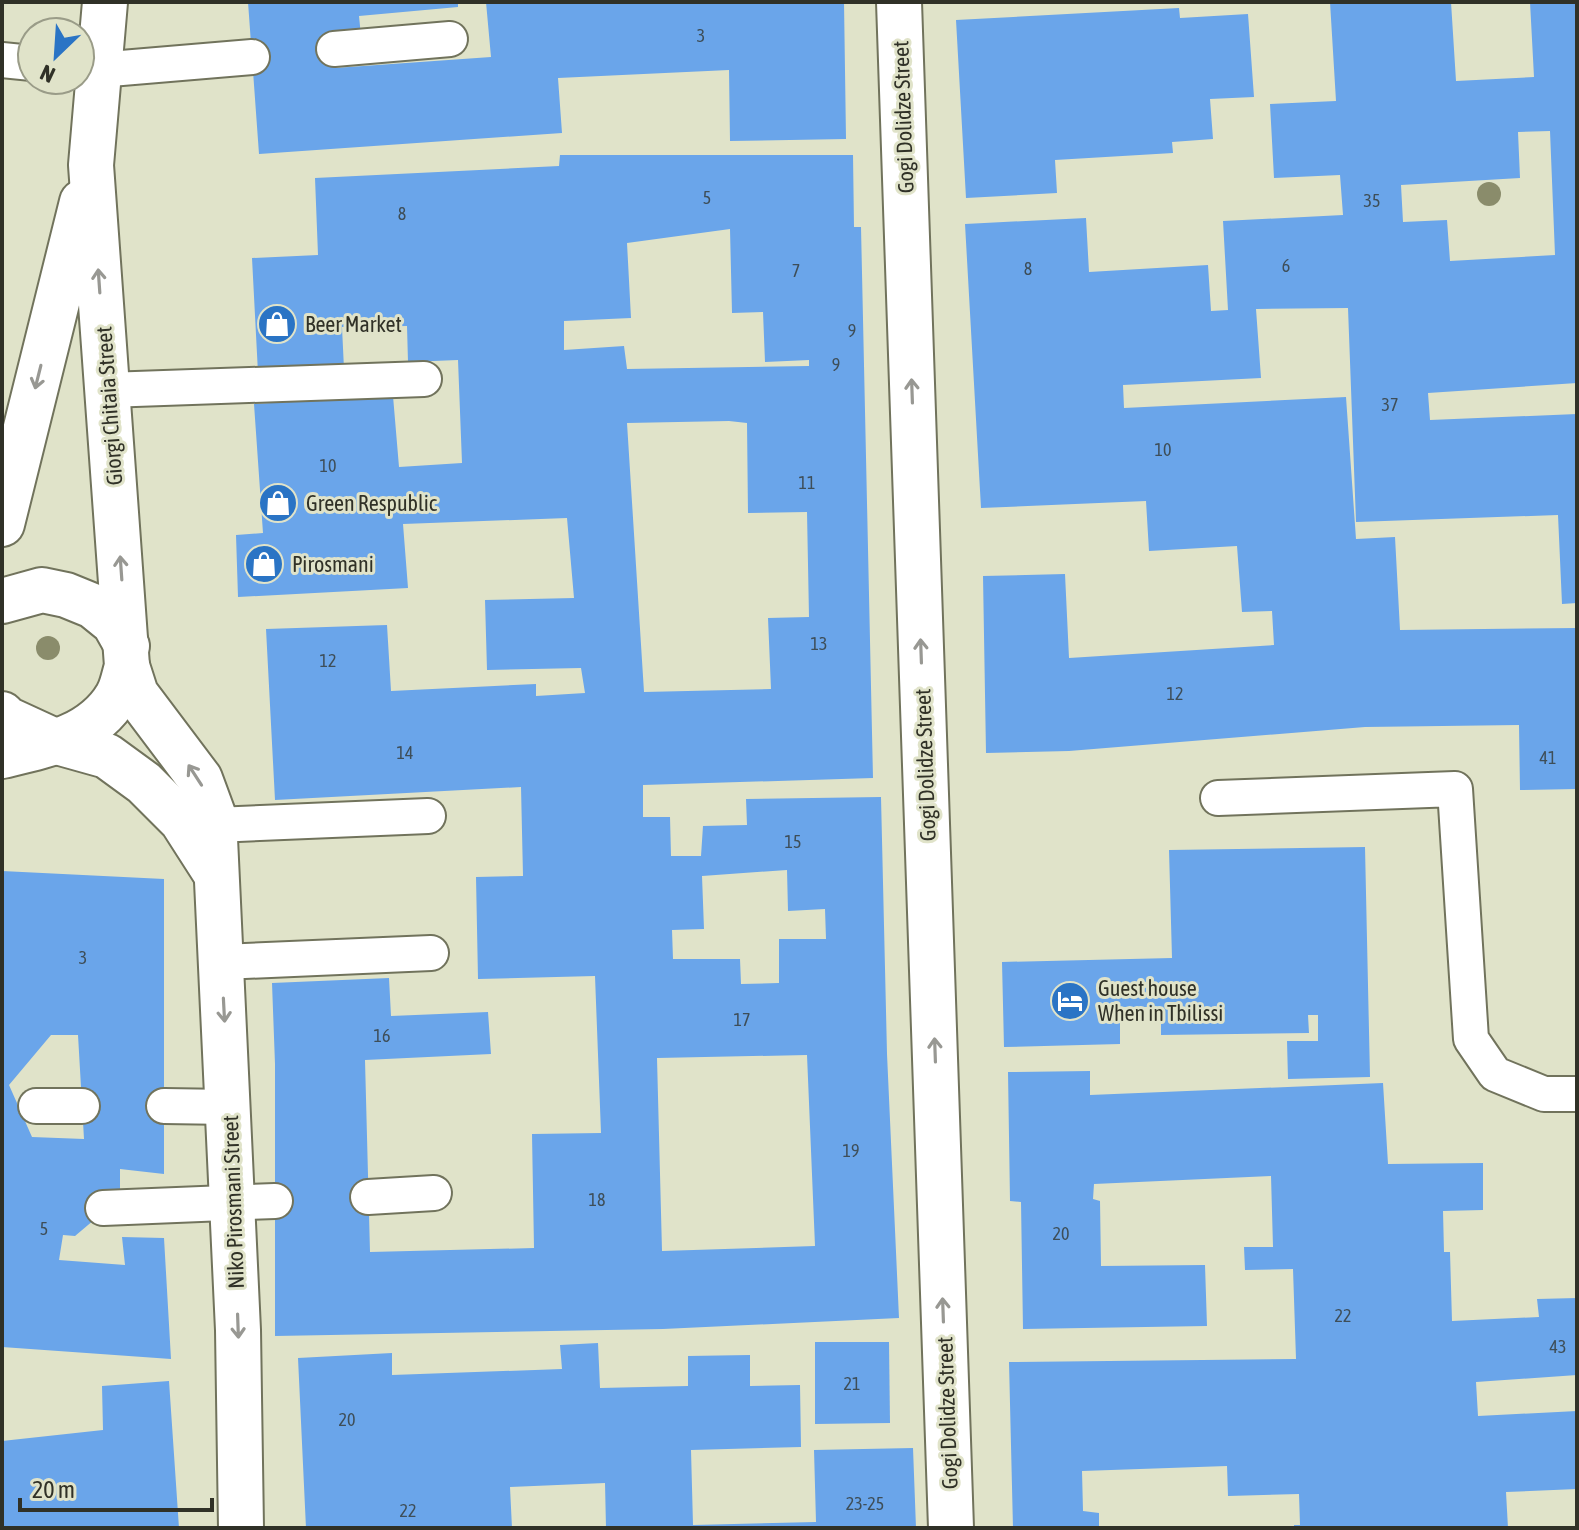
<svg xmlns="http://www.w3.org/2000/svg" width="1579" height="1530" font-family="'Asap Condensed',sans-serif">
<rect width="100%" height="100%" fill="#e0e3c9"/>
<g fill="#6aa5ea" fill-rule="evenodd">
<polygon points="248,2 458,2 458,7 359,16 361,36 333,37 335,68 491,57 486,2 844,2 846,139 730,141 729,70 558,78 562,133 259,154"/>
<path d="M1330,2H1451L1456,81L1534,77L1530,2H1577V383L1428,393L1430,420L1577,414V603L1562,604L1558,515L1356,522L1348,308L1256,309L1261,378L1123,385L1124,408L1346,397L1356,539L1395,537L1400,630L1577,628V789L1520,790L1519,725L1365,727L1069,751L986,753L983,576L1065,574L1069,658L1274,645L1272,611L1242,612L1237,546L1149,551L1146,501L981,508L965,224L1086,218L1089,272L1208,265L1211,311L1228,310L1223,221L1343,215L1340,175L1274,178L1270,104L1336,101ZM1550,131L1555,255L1450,261L1447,220L1403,222L1401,185L1520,178L1518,132Z"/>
<polygon points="1179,8 1180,18 1248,14 1254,97 1210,99 1213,139 1172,142 1173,153 1055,160 1057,193 966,198 956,20"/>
<path d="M560,155H853L854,227H861L873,778L643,785V817H670L671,856H701L703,826L747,825L746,799L881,797L887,1054L899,1318L663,1329L275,1336V1064L272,983L389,978L391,1016L488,1012L491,1054L365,1060L370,1252L534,1248L532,1134L601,1133L595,976L478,979L476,877L523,876L521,787L275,800L266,629L387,625L391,691L536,684V696L585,693L581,668L487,670L485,600L574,598L567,518L403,524L408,588L238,597L236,535L263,533L254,404L393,396L399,467L462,463L458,360L408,362L407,326L342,327L344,369L258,373L252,258L318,255L315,178L559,166ZM730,229L732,313L763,312L765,362L809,360V366L627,369L624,346L564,350V321L631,318L627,243ZM729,421L747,423L748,513L807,512L809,617L768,618L771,689L644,692L627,423ZM787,870L788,911L825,909L826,939H779V983L741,984L740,959H673L672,930L704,929L702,876ZM807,1055L815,1246L662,1251L657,1058Z"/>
<polygon points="1365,847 1370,1077 1288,1079 1287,1041 1318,1041 1318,1015 1308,1015 1309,1033 1161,1035 1161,1007 1120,1007 1120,1044 1004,1047 1002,962 1172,958 1169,850"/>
<path d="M2,871L164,879V1174L120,1169V1198L75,1236L63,1235L59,1260L125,1265L122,1237L164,1238L171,1359L2,1347ZM51,1035H78L84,1139L32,1137L9,1085Z"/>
<polygon points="1090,1071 1090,1095 1383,1083 1388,1164 1483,1163 1483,1210 1443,1211 1444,1252 1450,1252 1452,1321 1539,1317 1537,1299 1577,1298 1577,1375 1476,1382 1478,1416 1577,1411 1577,1489 1506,1492 1508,1528 1294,1528 1294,1525 1300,1525 1299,1494 1228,1496 1227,1466 1082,1471 1083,1511 1099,1513 1099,1528 1013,1528 1009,1362 1296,1359 1293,1269 1245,1270 1244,1247 1273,1247 1271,1176 1094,1184 1093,1199 1100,1201 1101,1266 1205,1265 1207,1326 1023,1329 1021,1202 1010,1201 1008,1072"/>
<polygon points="815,1342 889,1342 890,1423 815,1424"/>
<polygon points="598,1343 600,1388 688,1386 688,1356 750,1355 750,1386 800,1385 801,1447 691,1450 693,1525 816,1522 814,1450 913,1448 916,1528 606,1528 605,1483 510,1487 512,1528 306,1528 298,1358 392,1353 392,1375 562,1369 560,1345"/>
<polygon points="169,1381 179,1528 2,1528 2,1441 103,1430 102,1386"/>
</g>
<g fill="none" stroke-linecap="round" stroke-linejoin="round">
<defs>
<g id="lane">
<polyline points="334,49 450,39"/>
<polyline points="2,60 32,63"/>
<polyline points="80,68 98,70 252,57"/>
<polyline points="107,390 424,379"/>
<polyline points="1218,798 1455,789 1471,1039 1495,1074 1544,1094 1577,1094"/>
<polyline points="215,825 428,816"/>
<polyline points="222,962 431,953"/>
<polyline points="36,1106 82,1106"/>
<polyline points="164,1106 229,1107"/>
<polyline points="368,1197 434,1193"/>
<polyline points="103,1208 275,1201"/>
</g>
<polyline id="street" points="899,2 951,1528"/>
<g id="secondary">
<polyline points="127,666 136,694 200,779 214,817 238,1330 241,1528"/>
<polyline points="57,742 107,756 144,783 182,821 216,874"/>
</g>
<g id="primary">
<polyline points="2,524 82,202"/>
<polyline points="2,601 42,590 66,595 93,606 114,623 127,646"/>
<polyline points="2,714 7,719 57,742"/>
<path d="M2,756C44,746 93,737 117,696C122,688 124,676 127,666L91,165L105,2"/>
</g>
</defs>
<use href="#lane" stroke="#71735c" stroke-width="38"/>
<use href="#street" stroke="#71735c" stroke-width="48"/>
<use href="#secondary" stroke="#71735c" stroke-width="48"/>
<use href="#primary" stroke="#71735c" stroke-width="48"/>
<use href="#lane" stroke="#fff" stroke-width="34"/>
<use href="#street" stroke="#fff" stroke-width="44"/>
<use href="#secondary" stroke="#fff" stroke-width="44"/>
<use href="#primary" stroke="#fff" stroke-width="44"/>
</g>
<g fill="#8a8c6b">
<circle cx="1489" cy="194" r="12"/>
<circle cx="48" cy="648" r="12"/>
</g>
<defs><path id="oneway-shaft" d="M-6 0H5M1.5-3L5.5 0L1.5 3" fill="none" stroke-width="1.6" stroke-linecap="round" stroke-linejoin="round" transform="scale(2)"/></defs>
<g stroke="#989893">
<use href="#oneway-shaft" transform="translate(99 281) rotate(-94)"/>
<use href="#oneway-shaft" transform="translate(38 377) rotate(104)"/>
<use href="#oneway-shaft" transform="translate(912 391) rotate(-92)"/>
<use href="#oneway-shaft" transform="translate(121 568) rotate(-94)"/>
<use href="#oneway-shaft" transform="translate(921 651) rotate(-92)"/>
<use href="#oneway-shaft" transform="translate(195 775) rotate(-123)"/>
<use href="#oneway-shaft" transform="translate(224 1010) rotate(87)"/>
<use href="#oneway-shaft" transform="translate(935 1050) rotate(-92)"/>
<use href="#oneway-shaft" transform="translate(943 1310) rotate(-92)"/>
<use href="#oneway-shaft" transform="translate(238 1326) rotate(88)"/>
</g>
<defs>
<symbol id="shop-disc" viewBox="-11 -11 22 22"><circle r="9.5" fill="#2a74c5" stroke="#e0e3c9"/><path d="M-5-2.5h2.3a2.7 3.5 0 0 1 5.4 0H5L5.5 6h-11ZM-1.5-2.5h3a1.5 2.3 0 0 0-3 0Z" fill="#fff"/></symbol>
<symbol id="hotel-disc" viewBox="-11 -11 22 22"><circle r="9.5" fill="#2a74c5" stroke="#e0e3c9"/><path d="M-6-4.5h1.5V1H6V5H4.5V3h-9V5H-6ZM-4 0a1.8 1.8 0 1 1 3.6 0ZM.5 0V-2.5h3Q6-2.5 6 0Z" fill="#fff"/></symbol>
</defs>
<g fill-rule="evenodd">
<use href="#shop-disc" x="255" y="302" width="44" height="44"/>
<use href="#shop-disc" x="256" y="481" width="44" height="44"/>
<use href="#shop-disc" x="242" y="542" width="44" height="44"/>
<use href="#hotel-disc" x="1048" y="979" width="44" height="44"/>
</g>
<g text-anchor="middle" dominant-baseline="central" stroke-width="6" stroke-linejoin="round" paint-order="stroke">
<g font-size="18" fill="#3e4e58">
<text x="701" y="35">3</text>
<text x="707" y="197">5</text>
<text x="1372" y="200">35</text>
<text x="402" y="213">8</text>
<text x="1286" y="265">6</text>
<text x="1028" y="268">8</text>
<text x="796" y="270">7</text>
<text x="852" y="330">9</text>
<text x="836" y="364">9</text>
<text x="1390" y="404">37</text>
<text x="1163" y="449">10</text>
<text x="328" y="465">10</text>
<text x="807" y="482">11</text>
<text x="819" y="643">13</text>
<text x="328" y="660">12</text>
<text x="1175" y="693">12</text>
<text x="405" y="752">14</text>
<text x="1548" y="757">41</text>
<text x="793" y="841">15</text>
<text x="83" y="957">3</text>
<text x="742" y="1019">17</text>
<text x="382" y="1035">16</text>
<text x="851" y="1150">19</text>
<text x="597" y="1199">18</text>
<text x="44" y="1228">5</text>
<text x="1061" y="1233">20</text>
<text x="1343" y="1315">22</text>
<text x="1558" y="1346">43</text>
<text x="852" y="1383">21</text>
<text x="347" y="1419">20</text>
<text x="865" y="1503">23-25</text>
<text x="408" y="1510">22</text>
</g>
<g font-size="22" fill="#303127" stroke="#e0e3c9">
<text transform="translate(903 117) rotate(-92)">Gogi Dolidze Street</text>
<text transform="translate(109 406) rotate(-94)">Giorgi Chitaia Street</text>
<text transform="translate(925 765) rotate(-92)">Gogi Dolidze Street</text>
<text transform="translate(233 1202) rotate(-92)">Niko Pirosmani Street</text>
<text transform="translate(947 1413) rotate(-92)">Gogi Dolidze Street</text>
</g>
<g font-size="22" fill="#303127" stroke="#e0e3c9" text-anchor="start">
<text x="305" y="324">Beer Market</text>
<text x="306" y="503">Green Respublic</text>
<text x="292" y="564">Pirosmani</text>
<text x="1098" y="988">Guest house<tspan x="1098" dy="25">When in Tbilissi</tspan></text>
</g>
</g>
<rect width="1579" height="1530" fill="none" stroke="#303127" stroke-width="8"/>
<g transform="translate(56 56) rotate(205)"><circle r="38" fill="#e0e3c9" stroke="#9a9c88" stroke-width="2"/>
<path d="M0-6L14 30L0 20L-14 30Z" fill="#2a74c5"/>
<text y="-12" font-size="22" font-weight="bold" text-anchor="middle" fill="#303127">N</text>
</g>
<path d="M20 1498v12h192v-12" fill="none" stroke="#303127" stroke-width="4"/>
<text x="32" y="1498" font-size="24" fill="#303127" stroke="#e0e3c9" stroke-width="6" paint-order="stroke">20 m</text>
</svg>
